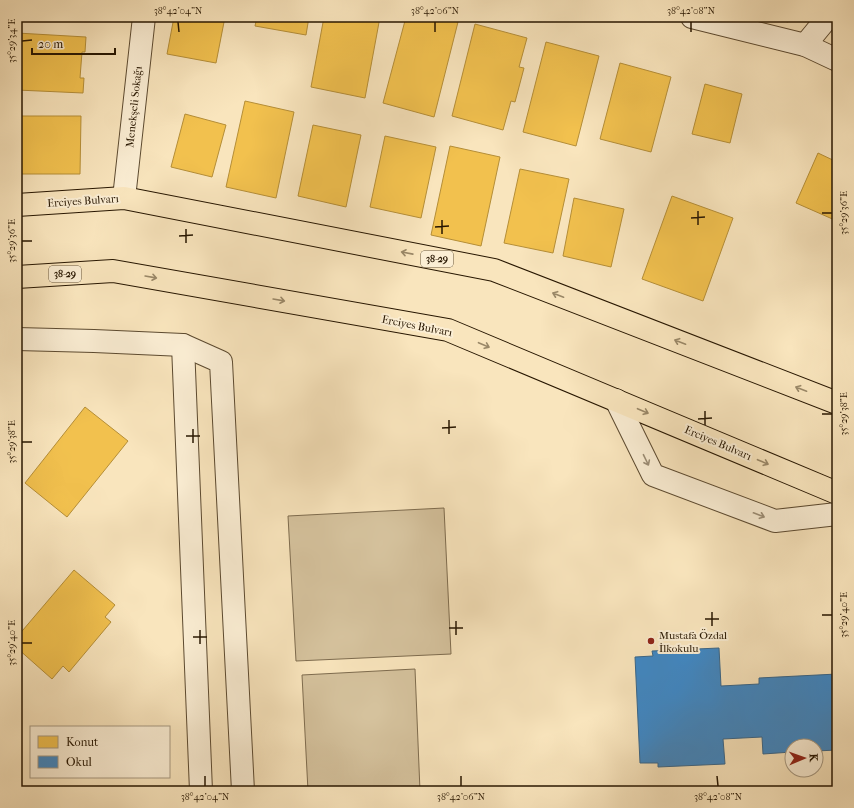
<svg xmlns="http://www.w3.org/2000/svg" width="854" height="808" font-family="'IM FELL French Canon',serif">
<rect width="100%" height="100%" fill="#f9e5bd"/>
<filter id="stains"><feTurbulence type="fractalNoise" baseFrequency=".005" numOctaves="4"/><feColorMatrix values="0 0 0 0 .2 0 0 0 0 .09 0 0 0 0 .02 0 0 0 .5 -.17"/></filter>
<radialGradient id="worn" r=".72"><stop offset=".6" stop-color="#630" stop-opacity="0"/><stop offset="1" stop-color="#630" stop-opacity=".3"/></radialGradient>
<g fill="#d5c29d" stroke="#7e6c4f">
<polygon points="444,508 451,654 296,661 288,516"/>
<polygon points="415,669 420,791 308,791 302,675"/>
</g>
<g fill="#f2c14e" stroke="#b58e37">
<polygon points="174,17 225,17 216,63 167,54"/>
<polygon points="257,17 309,17 306,35 255,26"/>
<polygon points="324,17 380,17 365,98 311,87"/>
<polygon points="406,17 439,17 458,22 434,117 383,103"/>
<polygon points="768,17 790,17 788,22"/>
<polygon points="475,24 527,38 519,67 524,68 515,102 511,101 503,130 452,116"/>
<polygon points="17,33 86,37 85,52 82,52 80,78 84,78 83,93 17,90"/>
<polygon points="546,42 599,56 576,146 523,132"/>
<polygon points="620,63 671,77 651,152 600,139"/>
<polygon points="705,84 742,94 730,143 692,134"/>
<polygon points="245,101 294,112 276,198 226,187"/>
<polygon points="185,114 226,125 212,177 171,167"/>
<polygon points="17,116 81,116 80,174 17,174"/>
<polygon points="313,125 361,135 346,207 298,196"/>
<polygon points="385,136 436,147 421,218 370,207"/>
<polygon points="450,146 500,157 481,246 431,235"/>
<polygon points="818,153 837,162 837,221 796,203"/>
<polygon points="520,169 569,179 553,253 504,243"/>
<polygon points="672,196 733,218 703,301 642,279"/>
<polygon points="574,198 624,209 611,267 563,256"/>
<polygon points="85,407 128,441 67,517 25,483"/>
<polygon points="74,570 115,605 105,617 111,622 69,672 63,666 52,679 17,648 17,637"/>
</g>
<polygon fill="#3f88c5" stroke="#38668a" points="719,648 721,686 759,684 759,678 837,674 837,750 816,751 816,746 792,746 792,752 763,754 762,737 723,739 725,764 658,767 658,763 640,763 635,657 653,656 652,651"/>
<g fill="none" stroke-linecap="round" stroke-linejoin="round">
<defs>
<g id="minor">
<polyline points="692,17 805,45 837,60"/>
<polyline points="805,45 828,17"/>
<polyline points="124,198 144,17"/>
<polyline points="17,339 94,341 183,345 221,362 243,791"/>
<polyline points="183,345 201,791"/>
<polyline points="616,400 653,475 775,521 837,514"/>
</g>
<g id="highway">
<polyline points="17,205 124,198 494,270 837,403"/>
<polyline points="17,277 113,271 448,330 837,493"/>
</g>
</defs>
<use href="#minor" stroke="#5c4a30" stroke-width="24"/>
<use href="#highway" stroke="#271601" stroke-width="24"/>
<use href="#minor" stroke="#fbeed4" stroke-width="22"/>
<use href="#highway" stroke="#f9e5bd" stroke-width="22"/>
</g>
<defs><path id="oneway-shaft" d="M-6 0H5M1.5-3L5.5 0L1.5 3" fill="none" stroke-width="1.6" stroke-linecap="round" stroke-linejoin="round"/></defs>
<g stroke="#9a8868">
<use href="#oneway-shaft" transform="translate(407 253) rotate(-169)"/>
<use href="#oneway-shaft" transform="translate(151 277) rotate(10)"/>
<use href="#oneway-shaft" transform="translate(558 295) rotate(-159)"/>
<use href="#oneway-shaft" transform="translate(279 300) rotate(10)"/>
<use href="#oneway-shaft" transform="translate(680 342) rotate(-159)"/>
<use href="#oneway-shaft" transform="translate(484 345) rotate(23)"/>
<use href="#oneway-shaft" transform="translate(801 389) rotate(-159)"/>
<use href="#oneway-shaft" transform="translate(643 411) rotate(23)"/>
<use href="#oneway-shaft" transform="translate(763 462) rotate(23)"/>
</g>
<g stroke="#9c8d75">
<use href="#oneway-shaft" transform="translate(646 460) rotate(64)"/>
<use href="#oneway-shaft" transform="translate(759 515) rotate(21)"/>
</g>
<path fill="none" stroke="#271601" stroke-width="1.5" d="M178,22L179,32M435,22V32M691,22V32M22,41L32,40M698,211V225M822,213H832M691,218L705,217M442,220V234M435,227L449,226M186,229V243M179,236L193,235M22,241H32M705,411V425M822,414H832M698,419L712,418M449,420V434M442,428L456,427M193,429V443M186,436H200M22,442H32M712,612V626M822,615H832M705,619H719M456,621V635M449,628H463M200,630V644M193,637H207M22,643H32M205,776V786M461,776V786M717,776L718,786"/>
<circle fill="#8f2418" stroke="#fbeed4" stroke-width="1.5" cx="651" cy="641" r="4"/>
<g text-anchor="middle" dominant-baseline="central" stroke-width="4" stroke-linejoin="round" paint-order="stroke">
<g fill="#fbeed4" stroke="#675740" stroke-width="1">
<rect x="421" y="251" width="32" height="16" rx="3"/>
<rect x="49" y="266" width="32" height="16" rx="3"/>
</g>
<g font-size="10" font-weight="bold" fill="#271601">
<text x="437" y="259">38-29</text>
<text x="65" y="274">38-29</text>
</g>
<g font-size="11" fill="#271601" stroke="#fbeed4">
<text transform="translate(134 107) rotate(-84)">Menekşeli Sokağı</text>
<text transform="translate(83 201) rotate(-4)">Erciyes Bulvarı</text>
<text transform="translate(417 326) rotate(11)">Erciyes Bulvarı</text>
<text transform="translate(718 443) rotate(23)">Erciyes Bulvarı</text>
</g>
<g font-size="11" fill="#271601" stroke="#fbeed4" text-anchor="start">
<text x="659" y="635">Mustafa Özdal<tspan x="659" dy="13">İlkokulu</tspan></text>
</g>
</g>
<rect width="854" height="808" fill="none" stroke="#f9e5bd" stroke-width="44"/>
<rect x="30" y="726" width="140" height="52" fill="#fbeed4" stroke="#a69880"/>
<rect x="38" y="736" width="20" height="12" fill="#f2c14e" stroke="#a69880"/>
<text x="66" y="746" font-size="12" fill="#271601">Konut</text>
<rect x="38" y="756" width="20" height="12" fill="#3f88c5" stroke="#a69880"/>
<text x="66" y="766" font-size="12" fill="#271601">Okul</text>
<g transform="translate(804 758) rotate(88)"><circle r="19" fill="#fbeed4" stroke="#a69880"/>
<path d="M0-3L7 15L0 10L-7 15Z" fill="#8f2418"/>
<text y="-6" font-size="11" font-weight="bold" text-anchor="middle" fill="#271601">K</text>
</g>
<path d="M32 48v6h83v-6" fill="none" stroke="#271601" stroke-width="2"/>
<text x="38" y="48" font-size="12" fill="#271601" stroke="#fbeed4" stroke-width="3" paint-order="stroke">20 m</text>
<rect x="22" y="22" width="810" height="764" fill="none" stroke="#271601" stroke-width="1.5"/>
<g font-size="10" text-anchor="middle" fill="#271601">
<text x="178" y="14">38°42'04"N</text>
<text x="435" y="14">38°42'06"N</text>
<text x="691" y="14">38°42'08"N</text>
<text transform="translate(11 41) rotate(-90)" y="4">35°29'34"E</text>
<text transform="translate(843 213) rotate(-90)" y="4">35°29'36"E</text>
<text transform="translate(11 241) rotate(-90)" y="4">35°29'36"E</text>
<text transform="translate(843 414) rotate(-90)" y="4">35°29'38"E</text>
<text transform="translate(11 442) rotate(-90)" y="4">35°29'38"E</text>
<text transform="translate(843 615) rotate(-90)" y="4">35°29'40"E</text>
<text transform="translate(11 643) rotate(-90)" y="4">35°29'40"E</text>
<text x="205" y="800">38°42'04"N</text>
<text x="461" y="800">38°42'06"N</text>
<text x="718" y="800">38°42'08"N</text>
</g>
<rect width="100%" height="100%" filter="url(#stains)"/>
<rect width="100%" height="100%" fill="url(#worn)"/>
</svg>
